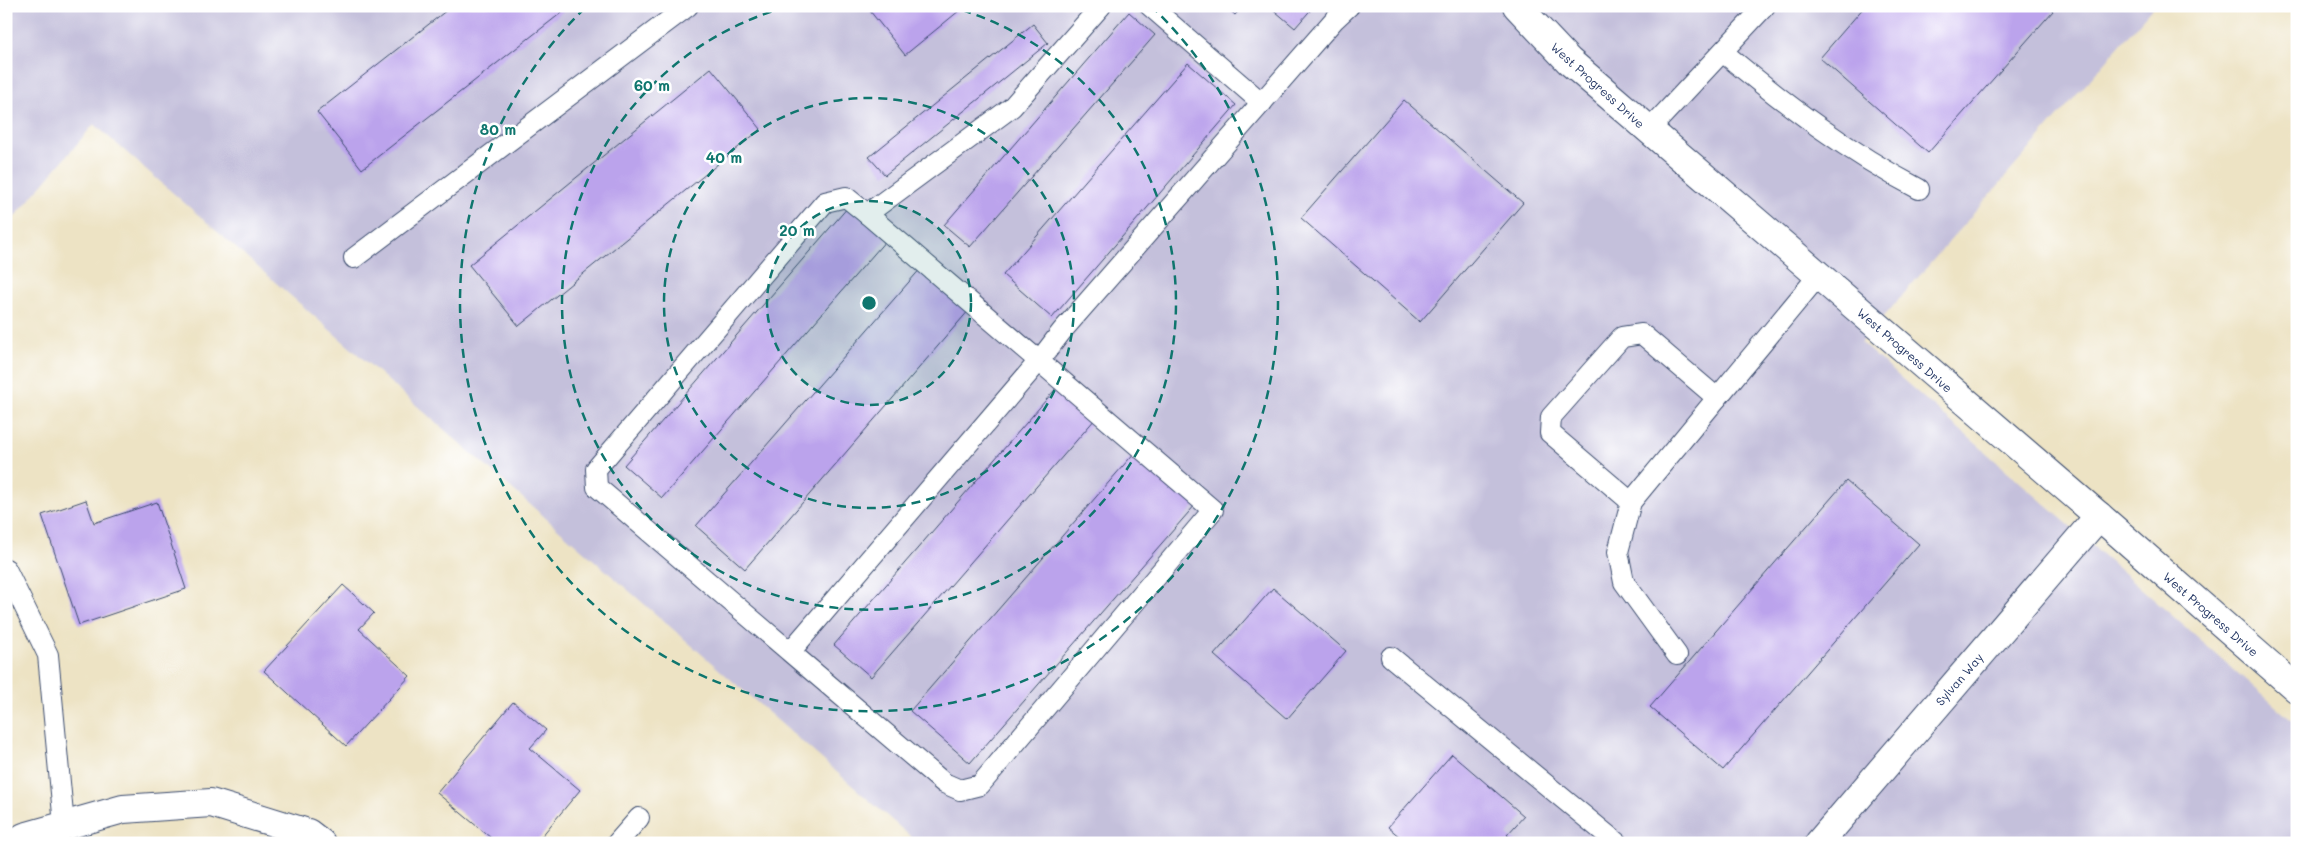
<svg xmlns="http://www.w3.org/2000/svg" width="2303" height="849" font-family="Mali,sans-serif">
<rect width="100%" height="100%" fill="#fff"/>
<filter id="ink" filterUnits="userSpaceOnUse"><feTurbulence type="fractalNoise" baseFrequency=".02" numOctaves="2"/><feDisplacementMap in="SourceGraphic" scale="10" xChannelSelector="R" yChannelSelector="G"/><feConvolveMatrix kernelMatrix="1 2 1 2 8 2 1 2 1" color-interpolation-filters="sRGB"/></filter>
<filter id="wash" filterUnits="userSpaceOnUse"><feTurbulence type="fractalNoise" baseFrequency=".0096" numOctaves="4" result="noise"/><feDisplacementMap in="SourceGraphic" scale="20" xChannelSelector="R" yChannelSelector="G"/><feGaussianBlur stdDeviation="1.12" result="paint"/><feColorMatrix in="noise" values="0 0 0 0 0 0 0 0 0 0 0 0 0 0 0 0 0 1.4 0 .05"/><feComposite in="paint" operator="in"/></filter>
<g filter="url(#wash)">
<rect width="100%" height="100%" fill="#ede3c4"/>
<polygon fill="#c4c0db" points="6,6 2154,6 1861,343 2297,725 2297,843 918,843 94,124 6,227"/>
<g id="blocks">
<g fill="#bba3ec">
<polygon points="452,6 570,6 362,169 317,112"/>
<polygon points="866,6 965,6 905,55"/>
<polygon points="1225,6 1243,6 1235,15"/>
<polygon points="1269,6 1314,6 1295,28"/>
<polygon points="1865,6 2048,6 2053,11 1928,153 1820,58"/>
<polygon points="1129,12 1155,35 970,247 944,225"/>
<polygon points="1033,24 1048,43 885,175 869,157"/>
<polygon points="1188,63 1236,105 1052,318 1003,275"/>
<polygon points="711,68 761,129 519,326 469,265"/>
<polygon points="1404,100 1523,203 1420,322 1301,218"/>
<polygon points="849,206 887,239 662,498 624,465"/>
<polygon points="922,267 970,309 745,569 696,526"/>
<polygon points="1059,385 1096,418 871,677 834,645"/>
<polygon points="1136,451 1196,504 970,763 910,711"/>
<polygon points="1846,481 1919,544 1723,770 1650,707"/>
<polygon points="86,500 94,523 157,502 186,589 79,625 42,515"/>
<polygon points="343,585 374,613 359,629 410,676 346,746 264,671"/>
<polygon points="1273,588 1346,651 1287,719 1214,655"/>
<polygon points="513,702 546,730 530,748 580,790 536,843 497,843 437,793"/>
<polygon points="1452,754 1524,816 1507,835 1517,843 1407,843 1388,827"/>
</g>
</g>
</g>
<g filter="url(#ink)">
<use href="#blocks" fill-opacity="0" stroke="#3a4a6d" stroke-width="1"/>
<g fill="none" stroke-linecap="round" stroke-linejoin="round">
<defs>
<g id="lane">
<polyline points="1150,6 1262,103"/>
<path d="M1724,53C1785,104 1848,152 1919,189"/>
<polyline points="1649,130 1765,6"/>
<polyline points="867,214 1012,107 1101,6"/>
<polyline points="354,258 688,6"/>
<polyline points="1631,502 1550,433 1551,417 1622,337 1642,334 1717,398"/>
<polyline points="6,569 48,655 64,825"/>
<polyline points="790,652 597,487 596,469 825,202 846,197 867,214 1213,510 980,785 960,790 944,783 790,652 1039,361 1062,331 1334,20 1349,6"/>
<polyline points="1677,655 1624,582 1618,552 1631,502 1818,276"/>
<polyline points="1391,657 1617,843"/>
<polyline points="617,843 639,818"/>
</g>
<g id="street">
<polyline points="1517,6 1569,61 2099,516 2297,689"/>
<polyline points="17,843 24,837 123,809 211,803 308,833 321,843"/>
<polyline points="1819,843 2099,516"/>
</g>
</defs>
<use href="#lane" stroke="#3a4a6d" stroke-width="22"/>
<use href="#street" stroke="#3a4a6d" stroke-width="30"/>
<use href="#lane" stroke="#fff" stroke-width="20"/>
<use href="#street" stroke="#fff" stroke-width="28"/>
</g>
</g>
<circle cx="869" cy="303" r="102" fill="#0f766e" fill-opacity=".12"/>
<g fill="none" stroke="#0f766e" stroke-width="2.5" stroke-dasharray="9 6">
<circle cx="869" cy="303" r="102"/>
<circle cx="869" cy="303" r="205"/>
<path d="M948 6A307 307 0 1 1 790 6"/>
<path d="M1151 6A409 409 0 1 1 587 6"/>
</g>
<g text-anchor="middle" dominant-baseline="central" stroke-width="5" stroke-linejoin="round" paint-order="stroke">
<g font-size="12" fill="#1b2f5e" stroke="#fff">
<text transform="translate(1598 85) rotate(42)">West Progress Drive</text>
<text transform="translate(1905 350) rotate(41)">West Progress Drive</text>
<text transform="translate(2211 614) rotate(41)">West Progress Drive</text>
<text transform="translate(1959 679) rotate(-49)">Sylvan Way</text>
</g>
</g>
<circle cx="869" cy="303" r="8" fill="#0f766e" stroke="#fff" stroke-width="2.5"/>
<g font-size="15" text-anchor="middle" font-weight="bold" fill="#0f766e" stroke="#fff" stroke-width="5" stroke-linejoin="round" paint-order="stroke">
<text x="652" y="91">60 m</text>
<text x="498" y="135">80 m</text>
<text x="724" y="163">40 m</text>
<text x="797" y="236">20 m</text>
</g>
<rect width="2303" height="849" fill="none" stroke="#fff" stroke-width="25"/>
</svg>
